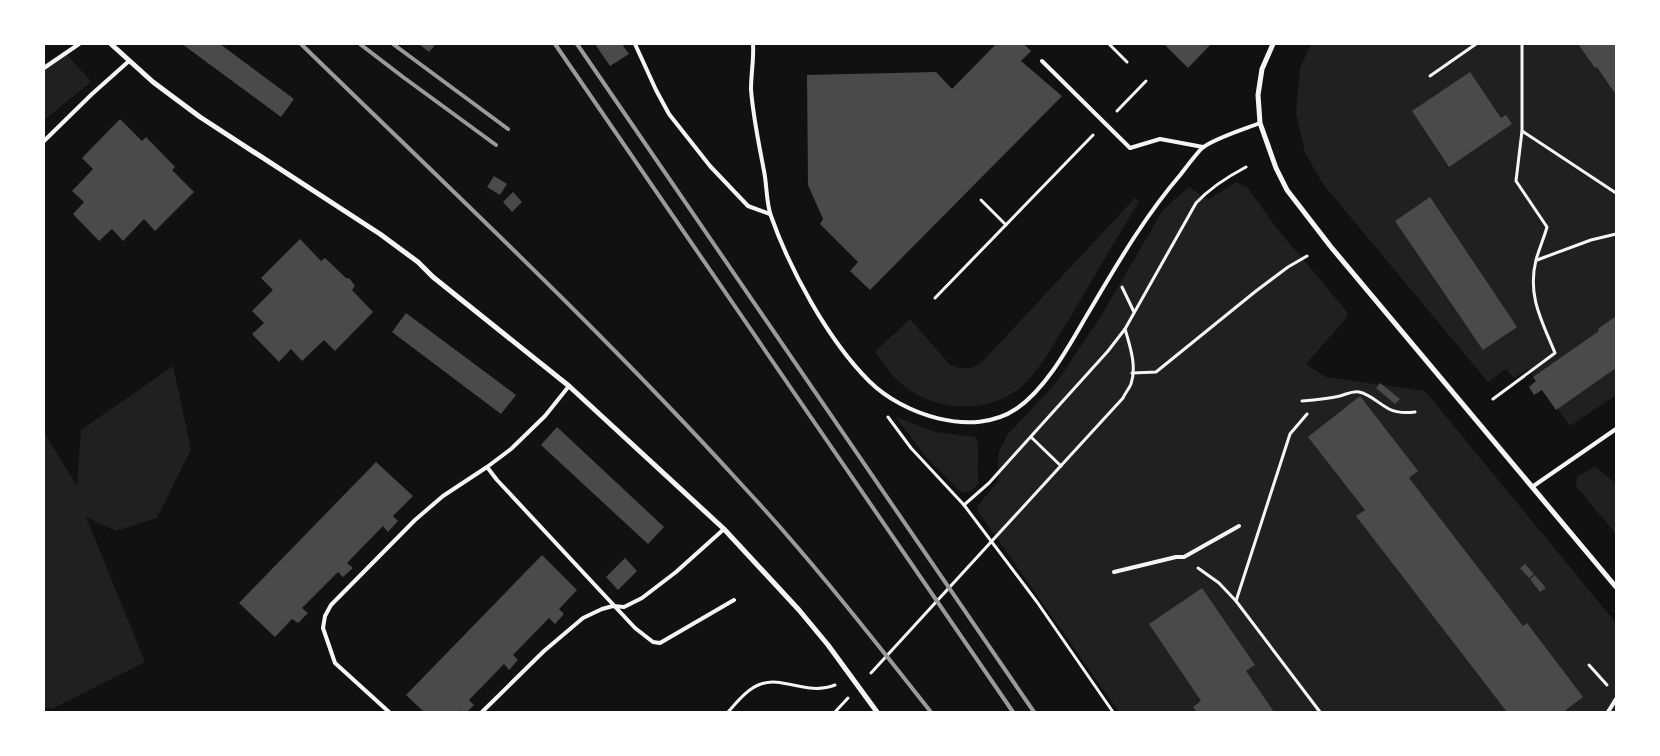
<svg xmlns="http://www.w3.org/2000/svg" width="1660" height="756" font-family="'Golos Text',sans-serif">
<rect width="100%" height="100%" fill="#111"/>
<g fill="#202020">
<polygon points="1311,44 1616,44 1616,395 1570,426 1528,369 1514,378 1506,369 1488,382 1323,184 1305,153 1296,113 1300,68"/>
<polygon points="64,51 91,82 44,120 44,64"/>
<polygon points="1236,182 1247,187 1275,226 1348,313 1347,317 1306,364 1326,377 1425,391 1616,623 1616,712 1119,712 977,510 979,504 999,480 998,463 999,451 1008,434 1056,383 1101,316 1163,210 1189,187 1208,200"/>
<path d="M1135,198L1139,202L1127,221C1106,256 1086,291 1065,326C1054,344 1037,374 1021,387C989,413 945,412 911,391C896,382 885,366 875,352L910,319L949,364L959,368H971L982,362Z"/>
<polygon points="173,366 191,449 157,518 116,531 86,517 145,662 52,709 44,707 44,432 77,486 81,430"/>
<path d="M896,417L935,432L975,437C981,444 976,471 979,483C973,489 968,496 959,490L924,455Z"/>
<polygon points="1595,467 1614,482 1616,481 1616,534 1576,486 1577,476"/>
</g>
<g fill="#4a4a4a">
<polygon points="182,44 220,44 294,99 281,117"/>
<polygon points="419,44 436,44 429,52"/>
<polygon points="595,44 622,44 629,54 610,66"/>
<polygon points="996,44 1024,44 1031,51 1021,61 1062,96 870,290 850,271 858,262 820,224 823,219 808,185 807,75 936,72 952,89"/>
<polygon points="1164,44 1211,44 1188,68"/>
<polygon points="1578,44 1616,44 1616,95 1597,67 1595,68"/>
<polygon points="1470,72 1501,118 1506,115 1512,124 1449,167 1412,111"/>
<polygon points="120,119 142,141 146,137 175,167 172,170 194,192 155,231 144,219 123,241 112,229 99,241 73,214 84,202 72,191 93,169 82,158"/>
<polygon points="494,176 507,184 500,195 487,187"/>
<polygon points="513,192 522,202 512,212 503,202"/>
<polygon points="1430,197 1517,327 1483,350 1395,221"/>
<polygon points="300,239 321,261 325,258 346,278 350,279 355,286 352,290 373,312 335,351 324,340 302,361 291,349 279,362 252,334 264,323 252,311 273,290 261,278"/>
<polygon points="406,313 516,395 501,414 392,332"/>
<polygon points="1616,316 1616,368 1556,410 1542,390 1534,395 1529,387 1536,381 1533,377 1599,331 1598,329"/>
<polygon points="1380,383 1400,399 1395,404 1376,388"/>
<polygon points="1360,396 1418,471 1409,478 1523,626 1527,623 1583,697 1563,712 1507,712 1356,516 1365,510 1308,437"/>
<polygon points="557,427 664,527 648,544 541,445"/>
<polygon points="376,462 413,496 393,516 398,521 388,532 383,526 347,563 353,568 343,577 338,572 302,608 308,613 298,623 292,619 275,637 239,603"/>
<polygon points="542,555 577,590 559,609 564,614 555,624 549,618 513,655 518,660 509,670 504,664 469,700 474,705 467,712 461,712 459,710 457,712 424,712 406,695"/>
<polygon points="625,558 637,571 618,590 606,577"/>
<polygon points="1525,564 1534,574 1529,578 1520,568"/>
<polygon points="1535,575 1546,588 1540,592 1530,579"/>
<polygon points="1202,588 1255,665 1246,671 1274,712 1197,712 1193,707 1201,701 1149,624"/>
</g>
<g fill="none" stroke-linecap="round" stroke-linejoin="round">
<g stroke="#f5f5f5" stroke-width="3">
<polyline points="1109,44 1127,62"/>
<polyline points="1430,76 1476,44"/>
<polyline points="1117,111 1146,81"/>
<polyline points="1522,131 1616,193"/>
<polyline points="981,200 1006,225"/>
<polyline points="1537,260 1591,240 1616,234"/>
<polyline points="1122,287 1134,312"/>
<polyline points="935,298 1093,135"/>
<polyline points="1132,373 1156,372 1256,291 1288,267 1307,256"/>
<path d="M1493,399L1555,353C1542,321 1527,296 1536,260C1539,249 1544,238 1547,227L1516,181L1522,131V44"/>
<path d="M1302,401C1315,400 1327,399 1340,396C1347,394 1352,391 1359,392C1370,394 1379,404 1389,409C1397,413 1407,413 1415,412"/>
<polyline points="888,417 911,448 964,505 1037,602 1113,712"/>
<polyline points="1031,437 1061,466"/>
<path d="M964,505L989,483L1108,351L1125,329L1196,203C1211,187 1227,177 1246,167"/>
<polyline points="1198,568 1219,583 1236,601 1320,712"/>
<polyline points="1236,601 1290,434 1307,414"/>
<polyline points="1589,665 1607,685"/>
<path d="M871,673L1123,398C1125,393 1129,389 1131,384C1137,366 1130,346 1125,329"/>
<path d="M728,712C737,702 748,688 761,684C783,676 807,696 835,685"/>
<polyline points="835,712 848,698"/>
</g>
<g stroke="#f5f5f5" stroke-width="4">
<polyline points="635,44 656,90 669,114 710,166 748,206 770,214"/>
<path d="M753,44C754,59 751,74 751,89C753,117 759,144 764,171C767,185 766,202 771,216C790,270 828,340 869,381C903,415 973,438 1016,409C1046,389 1069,346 1087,315C1116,266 1144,217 1181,174C1187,166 1194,157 1201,149C1212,139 1245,129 1260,123"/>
<polyline points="1042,61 1130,148 1160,139 1203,147"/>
<polyline points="44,68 79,44"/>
<polyline points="44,141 92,94 129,61"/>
<polyline points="487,467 497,480 635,628 653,642 660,643 734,600"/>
<polyline points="1532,487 1616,429"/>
<polyline points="1114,572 1176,557 1184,557 1239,526"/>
<polyline points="389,712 335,663 323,628 325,616 331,605 415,520 443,496 487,467 511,449 545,416 569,386"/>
<polyline points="482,712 544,651 583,618 602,609 613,606 624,607 642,598 676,572 724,529"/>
<polyline points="1608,712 1616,699"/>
</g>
<g stroke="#f5f5f5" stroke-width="5">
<polyline points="111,44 153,82 200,117 380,234 418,262 433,277 569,386 724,529 799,610 828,645 877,712"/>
<polyline points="1273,44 1262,69 1258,95 1260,123 1276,168 1287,190 1331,247 1616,587"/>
</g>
<g stroke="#9a9a9a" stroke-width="4">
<path d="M301,44C450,189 602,331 742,485C809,557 870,635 931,712"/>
<polyline points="360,44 403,77 496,145"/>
<polyline points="393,44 508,129"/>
<polyline points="555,44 1013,712"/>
<polyline points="577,44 1034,712"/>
</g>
</g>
<rect width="1660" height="756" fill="none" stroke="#ffffff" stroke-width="90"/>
</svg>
